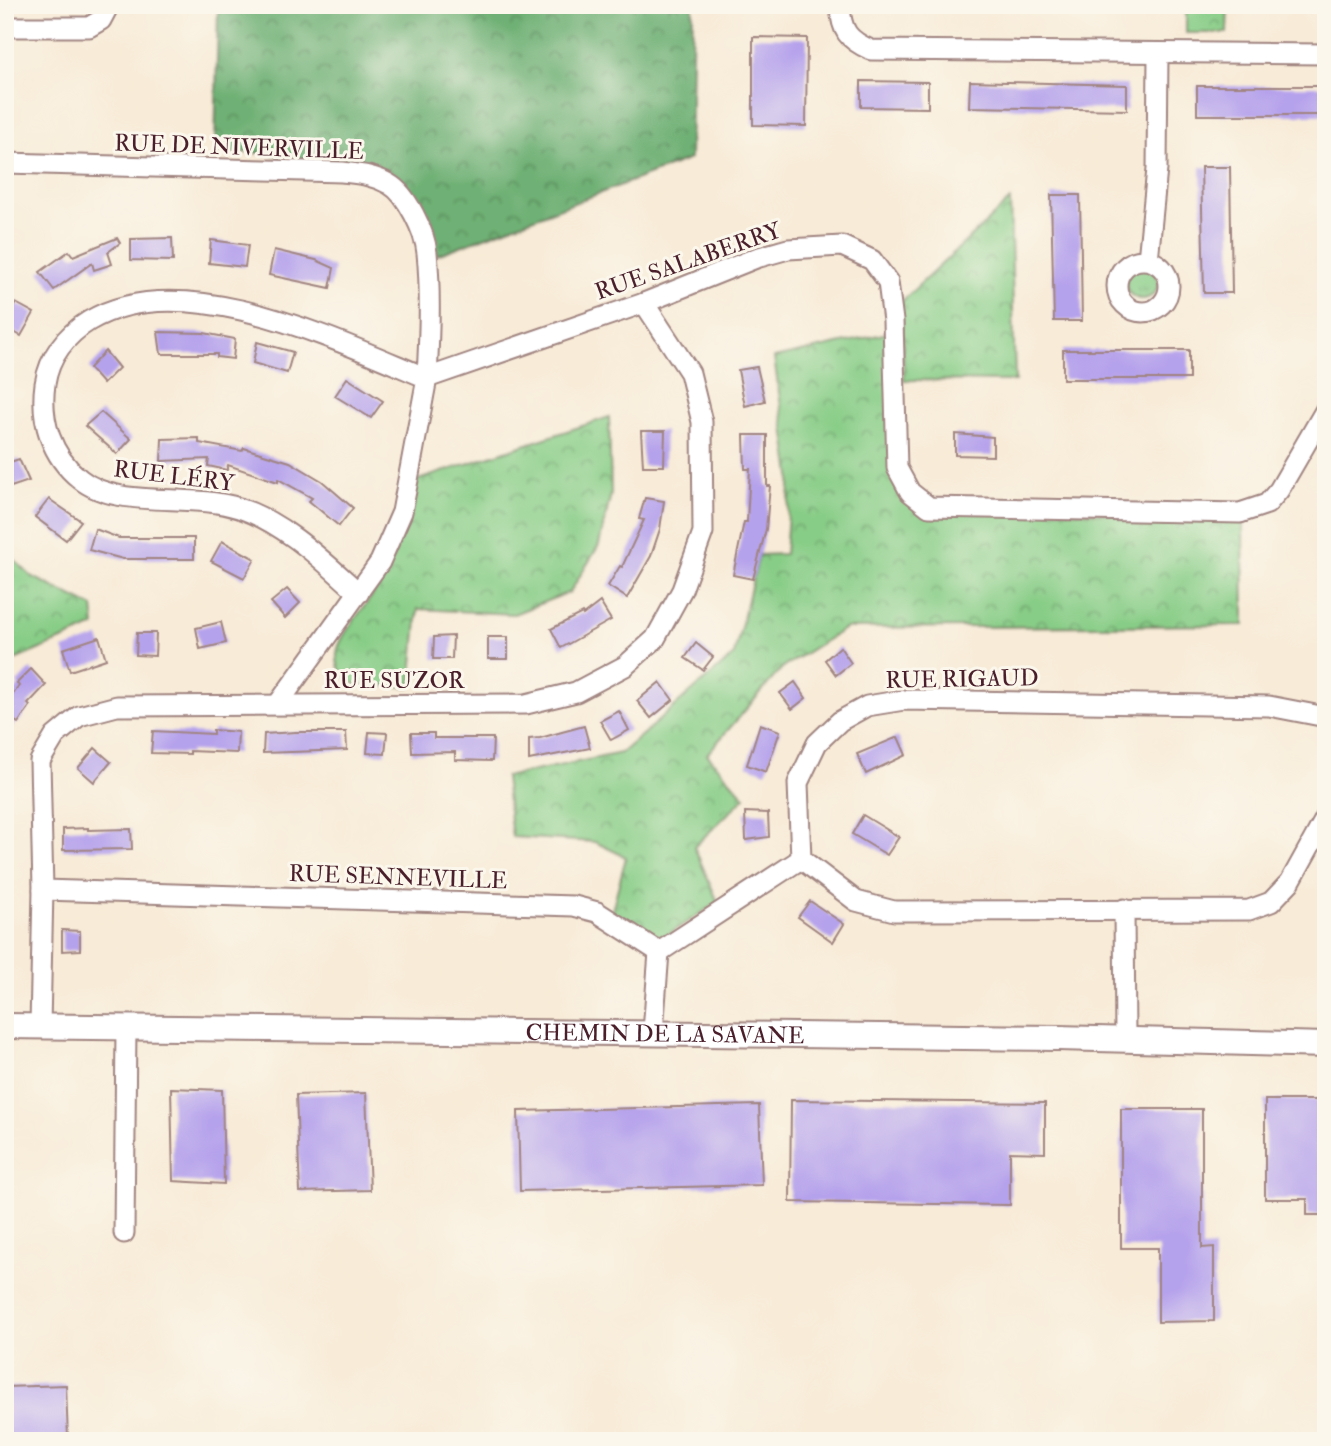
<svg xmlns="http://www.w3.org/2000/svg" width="1331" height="1446" font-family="'IM FELL Double Pica',serif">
<defs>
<pattern id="grass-tufts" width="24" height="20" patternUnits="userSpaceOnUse" patternTransform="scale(1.75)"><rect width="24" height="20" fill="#88cd87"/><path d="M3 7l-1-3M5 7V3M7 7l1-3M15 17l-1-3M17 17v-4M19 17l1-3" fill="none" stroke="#71a66f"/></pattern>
<pattern id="forest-crowns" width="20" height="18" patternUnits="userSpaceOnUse" patternTransform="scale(1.75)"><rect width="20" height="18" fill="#6eb074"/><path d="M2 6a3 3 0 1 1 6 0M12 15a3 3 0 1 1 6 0" fill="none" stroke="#5c8f5f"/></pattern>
<pattern id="park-crowns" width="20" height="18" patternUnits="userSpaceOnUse" patternTransform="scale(1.75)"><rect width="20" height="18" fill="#88cd87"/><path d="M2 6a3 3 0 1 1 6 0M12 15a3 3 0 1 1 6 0" fill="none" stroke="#71a66f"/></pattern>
</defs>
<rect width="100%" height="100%" fill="#fbf7ec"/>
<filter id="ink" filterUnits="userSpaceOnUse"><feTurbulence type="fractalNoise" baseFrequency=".0143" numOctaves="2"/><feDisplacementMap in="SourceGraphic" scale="14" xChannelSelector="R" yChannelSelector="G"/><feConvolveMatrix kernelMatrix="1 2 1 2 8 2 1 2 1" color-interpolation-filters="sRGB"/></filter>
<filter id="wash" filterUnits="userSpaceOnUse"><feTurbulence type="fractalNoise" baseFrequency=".00686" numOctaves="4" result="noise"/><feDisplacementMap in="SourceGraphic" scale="28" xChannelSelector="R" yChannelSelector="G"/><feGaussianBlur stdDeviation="1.57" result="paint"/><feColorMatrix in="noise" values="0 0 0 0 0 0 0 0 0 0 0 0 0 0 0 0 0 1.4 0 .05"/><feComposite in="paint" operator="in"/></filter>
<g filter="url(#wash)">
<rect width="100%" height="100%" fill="#f8ebd7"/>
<circle fill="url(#grass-tufts)" stroke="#697659" stroke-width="2" cx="1142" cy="283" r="16"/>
<polygon fill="url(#forest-crowns)" stroke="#5c6850" stroke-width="2" points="218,5 693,5 690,159 437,255 388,170 250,152 215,154"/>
<g fill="url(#park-crowns)" stroke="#697659" stroke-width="2">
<polygon points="1186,5 1228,5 1227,33 1186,33"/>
<polygon points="1010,200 1015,381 904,380 901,302"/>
<polygon points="888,333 908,501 1243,522 1244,625 846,628 782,668 707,754 745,797 694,847 718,902 650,946 611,914 626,857 595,842 512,837 505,777 621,753 734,655 759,555 785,554 791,475 774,358"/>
<path d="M609,417L611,494L599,545L570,592L514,614L418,609L411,687L355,684C343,678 336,667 337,654C338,634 372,600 382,581C399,548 409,515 418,480Z"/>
<polygon points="5,551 31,576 93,607 95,626 5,664"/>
</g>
<g id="blocks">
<g fill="#b5a2ec">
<polygon points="753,37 807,38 806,126 753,125"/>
<polygon points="861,81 928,82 928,108 861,107"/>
<polygon points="970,81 1127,85 1127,110 969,107"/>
<rect x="1197" y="86" width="126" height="29"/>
<polygon points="1201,167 1230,167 1232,293 1204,293"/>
<polygon points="1051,195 1080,195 1082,321 1054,321"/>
<polygon points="117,238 120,243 108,252 112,264 94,270 92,263 54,290 40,272 69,251 73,256"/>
<polygon points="172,238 173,261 131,260 131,239"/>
<polygon points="211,240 248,245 245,267 209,263"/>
<polygon points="274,250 316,260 334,268 330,288 269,275"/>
<polygon points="16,303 34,313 21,336 5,327 5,319"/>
<polygon points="158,332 204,333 235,339 233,359 217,357 217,354 161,354"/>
<polygon points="257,342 293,352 287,373 253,363"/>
<rect x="1063" y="350" width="126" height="29"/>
<polygon points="105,351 119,368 103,384 89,368"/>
<polygon points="757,367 765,401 745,406 738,370"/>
<polygon points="347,378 383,401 371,418 335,396"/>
<polygon points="101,412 131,439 117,454 85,426"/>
<polygon points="641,431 665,431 664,466 643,466"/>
<polygon points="955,434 993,437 993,456 955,455"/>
<polygon points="744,435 767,435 767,486 770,486 766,529 753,579 733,575 744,522 747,522 750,469 745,469"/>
<polygon points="199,438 199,443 242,451 244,448 290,462 322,481 353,508 339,526 309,501 312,498 278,479 278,482 228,465 227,470 208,466 209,459 161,461 162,439"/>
<polygon points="19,459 29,481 11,487 5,472 5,464"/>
<polygon points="645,498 664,501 660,529 651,556 627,598 608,586 620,566 622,567 644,520 639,519"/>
<polygon points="49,499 81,521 66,540 35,517"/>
<polygon points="95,529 119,538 194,538 194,559 123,559 89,550"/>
<polygon points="222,541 255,559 244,578 211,561"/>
<polygon points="287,589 300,603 285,618 271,602"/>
<polygon points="600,602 611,620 561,648 551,629 582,613 583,615"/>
<polygon points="221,622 226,643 200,649 196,628"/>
<polygon points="137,633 156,633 155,656 136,655"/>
<polygon points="453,636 452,659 433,659 434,637"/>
<polygon points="99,637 106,659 70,671 63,649"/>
<rect x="488" y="637" width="20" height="22"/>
<polygon points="696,643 713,657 703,670 685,658"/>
<polygon points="840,647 851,663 836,675 825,660"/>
<polygon points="31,669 46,685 28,704 30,706 18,723 15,721 5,743 5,705 19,686 17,683"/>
<polygon points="660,682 673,700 651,718 637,701"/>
<polygon points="795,682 806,698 792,709 780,693"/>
<polygon points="619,711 629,730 611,740 600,721"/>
<polygon points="760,724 780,731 766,772 747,765"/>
<polygon points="584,726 590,748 529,760 529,739 540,738"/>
<polygon points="213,730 238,732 237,753 190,751 190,754 151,753 153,731 213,734"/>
<polygon points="296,732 346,732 347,750 263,753 264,734"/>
<polygon points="369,732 387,733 385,754 367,753"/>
<polygon points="411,733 434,733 434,738 493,738 492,761 455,760 455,752 412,753"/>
<polygon points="898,737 906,755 866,774 857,754"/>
<polygon points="95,748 111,762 94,782 78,768"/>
<polygon points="745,812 768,813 769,837 746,840"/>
<polygon points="863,815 899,837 887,855 852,834"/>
<polygon points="88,828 88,830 131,829 132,849 63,850 63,829"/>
<polygon points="810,901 844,924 833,942 798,917"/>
<polygon points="62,930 80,931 80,950 62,951"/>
<polygon points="171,1088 222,1090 224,1184 173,1181"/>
<polygon points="366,1093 370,1190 300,1192 296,1095"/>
<polygon points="791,1100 1045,1103 1045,1153 1010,1152 1010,1205 790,1202"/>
<polygon points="1265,1100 1326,1100 1326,1215 1307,1215 1307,1199 1265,1199"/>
<polygon points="759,1105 762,1185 520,1191 518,1111"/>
<polygon points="1121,1109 1202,1109 1202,1248 1214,1247 1214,1321 1158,1322 1158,1248 1121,1248"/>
<polygon points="66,1385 68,1441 5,1441 5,1387"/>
</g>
</g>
</g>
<g filter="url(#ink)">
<use href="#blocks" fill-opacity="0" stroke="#a18581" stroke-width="2"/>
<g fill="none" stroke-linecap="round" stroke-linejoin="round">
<defs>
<g id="minor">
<path d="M840,5C841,31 848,40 871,50L1326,54"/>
<polyline points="5,27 89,27 101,20 109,5"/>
<path d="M5,163L342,172C358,174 374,175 389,184C407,194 425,232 427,253C431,294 429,338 427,378C337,341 182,265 89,321C66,335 49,357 45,384C40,420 51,456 80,479C118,510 190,492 239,508C285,523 323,561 359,593"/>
<polyline points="1148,260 1157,169 1158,54"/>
<circle cx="1143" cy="286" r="26"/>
<polyline points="278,704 380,562 402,512 427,378 644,303 756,258 788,249 842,246 872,260 888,282 893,321 897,468 910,492 929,507 1240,513 1267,504 1279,490 1326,409"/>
<polyline points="801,859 856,901 894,911 1249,910 1271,902 1290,882 1326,817"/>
<polyline points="43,890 574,906 597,912 659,952 653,1032"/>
<polyline points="1124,909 1125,1039"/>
<polyline points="659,952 801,859 798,783 817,743 840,721 867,706 904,700 1269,706 1326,717"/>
<polyline points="40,1026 43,890 40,761 55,736 79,716 117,706 526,704 576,692 625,666 655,639 682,590 703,532 702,422 690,373 644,303"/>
<polyline points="124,1233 126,1028"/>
</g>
<g id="tertiary">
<path id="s1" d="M5,1026L1058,1038L1326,1045"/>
</g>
</defs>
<use href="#minor" stroke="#a18581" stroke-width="23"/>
<use href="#tertiary" stroke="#a18581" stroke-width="28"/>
<use href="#minor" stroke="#fff" stroke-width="19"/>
<use href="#tertiary" stroke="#fff" stroke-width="24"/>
</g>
</g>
<g text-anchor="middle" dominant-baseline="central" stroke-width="6" stroke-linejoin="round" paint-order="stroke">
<g font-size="23" fill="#4a1f2b" stroke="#fbf7ec">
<text transform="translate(239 147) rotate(2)">RUE DE NIVERVILLE</text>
<text transform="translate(688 261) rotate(-19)">RUE SALABERRY</text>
<text transform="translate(174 476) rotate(7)">RUE LÉRY</text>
<text transform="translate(962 679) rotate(-1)">RUE RIGAUD</text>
<text x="394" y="680">RUE SUZOR</text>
<text transform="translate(398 877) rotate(2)">RUE SENNEVILLE</text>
<text stroke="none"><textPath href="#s1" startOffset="660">CHEMIN DE LA SAVANE</textPath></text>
</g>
</g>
<rect width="1331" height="1446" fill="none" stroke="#fbf7ec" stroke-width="28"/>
</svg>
